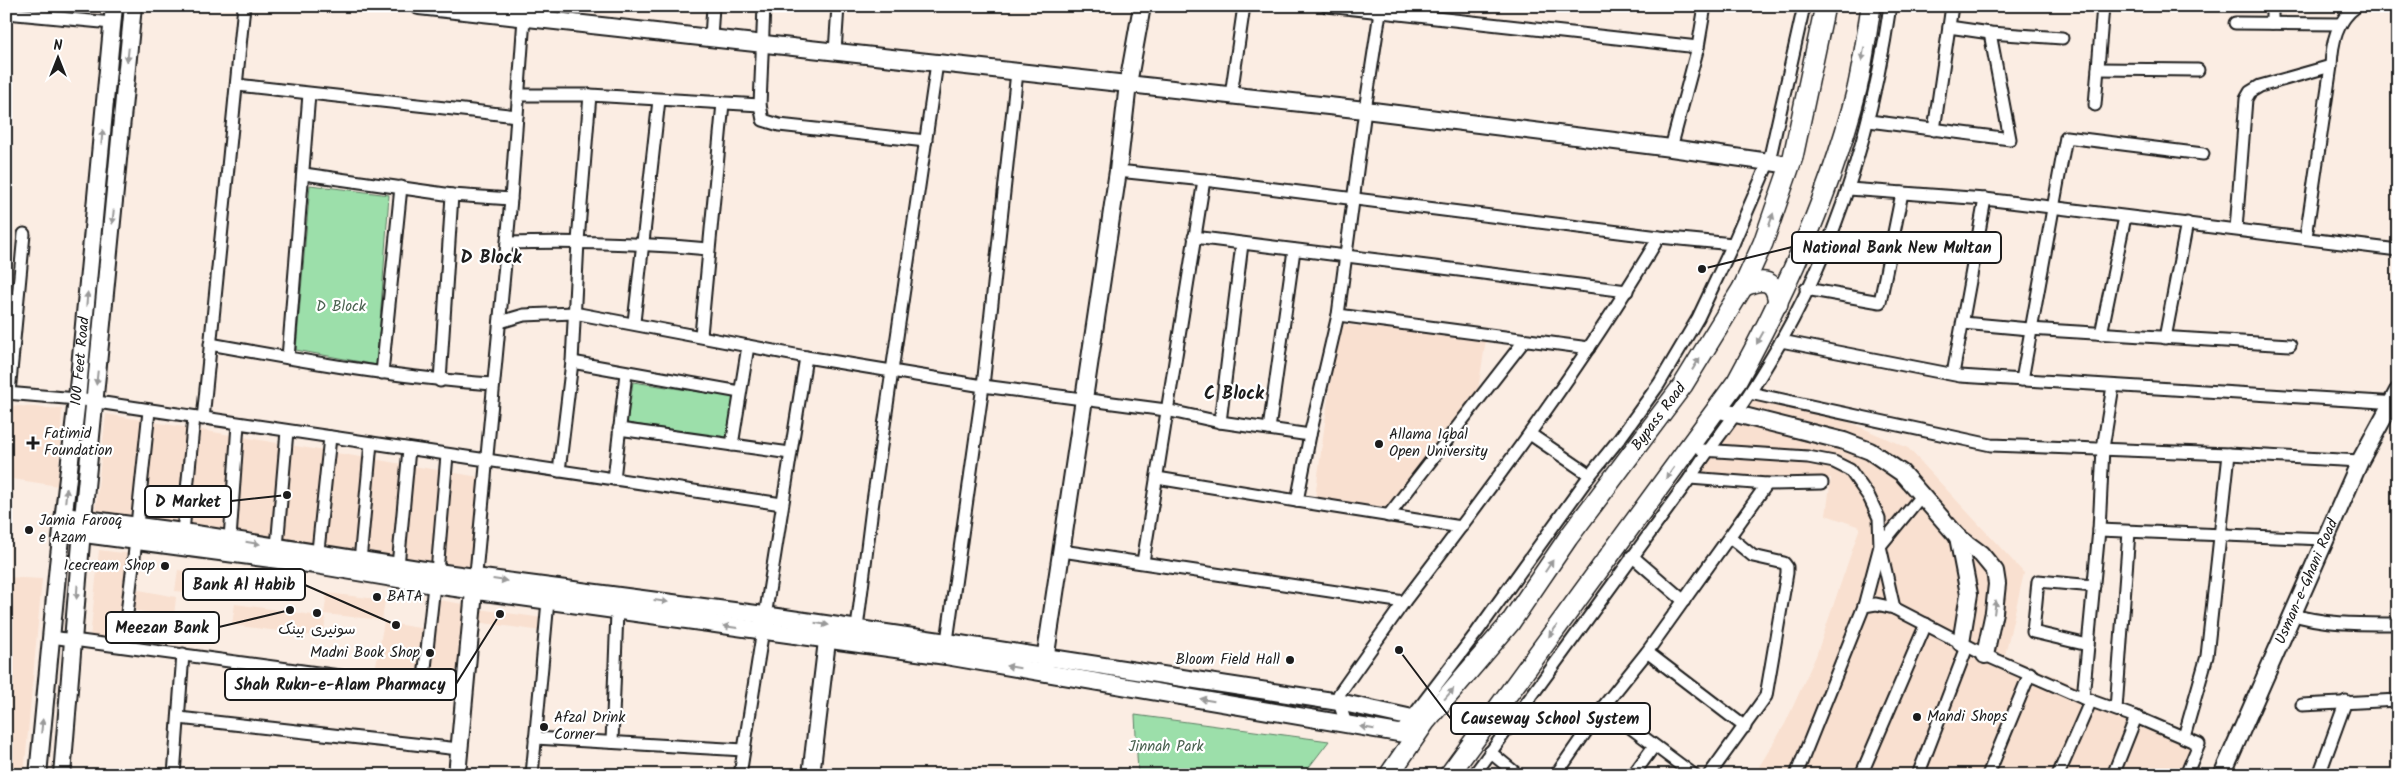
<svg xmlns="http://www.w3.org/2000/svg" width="2404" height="781" font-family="Kalam,'Playpen Sans Arabic',sans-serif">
<rect width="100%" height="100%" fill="#fbede3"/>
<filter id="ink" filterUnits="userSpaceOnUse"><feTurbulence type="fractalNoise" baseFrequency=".02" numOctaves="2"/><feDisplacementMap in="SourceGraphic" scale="10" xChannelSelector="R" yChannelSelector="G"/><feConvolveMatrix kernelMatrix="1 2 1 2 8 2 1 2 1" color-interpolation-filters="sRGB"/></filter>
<g filter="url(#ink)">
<g fill="#f9e0d0">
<polygon points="1338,324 1486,339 1478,390 1387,507 1315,498"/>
<polygon points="1747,398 1835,416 1908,448 2024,573 2005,655 2204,740 2189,775 1754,775 1785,724 1816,656 1860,527 1826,515 1831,478 1695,476"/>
<polygon points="6,405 62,409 58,486 6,478"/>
<polygon points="106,414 479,477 471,572 95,513"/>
<polygon points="99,550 131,554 119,641 90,639"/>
<polygon points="178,570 235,578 232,597 175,591"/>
<polygon points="6,577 42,579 24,775 6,775"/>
<polygon points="134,589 176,597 174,616 131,610"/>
<polygon points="327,593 385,600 382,620 324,614"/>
<polygon points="439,600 469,605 460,688 429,684"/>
<polygon points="235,604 326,617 323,637 232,625"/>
<polygon points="478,609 543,618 542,631 476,622"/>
<polygon points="384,622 425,629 419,683 374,676"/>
</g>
<g fill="#9cdfaa" stroke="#5c7e63">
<polygon points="310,185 389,195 377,365 296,350"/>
<polygon points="633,382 734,397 727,438 627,423"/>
<polygon points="1135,715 1329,741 1303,775 1138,775"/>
</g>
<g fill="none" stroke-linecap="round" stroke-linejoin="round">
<defs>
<g id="street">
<polyline points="764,6 760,105 763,120 779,125 926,141"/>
<polyline points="1327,6 1698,47"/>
<polyline points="6,13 112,23"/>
<polyline points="2235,23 2341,24"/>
<polyline points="2272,23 2272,6"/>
<polyline points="1949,27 1990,33 2062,38"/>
<polyline points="711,38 713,6"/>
<polyline points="835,52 838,6"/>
<polyline points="2098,69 2198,70"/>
<polyline points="237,85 517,116"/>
<polyline points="519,95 590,95 760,105"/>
<polyline points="1231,95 1244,6"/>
<polyline points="2095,105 2103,6"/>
<polyline points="1869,121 2010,139 1990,33"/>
<polyline points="1934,130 1952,6"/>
<polyline points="1671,148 1698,47 1705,6"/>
<polyline points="1118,171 1204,180 1659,237"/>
<polyline points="304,174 452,195 511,199"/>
<polyline points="1849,189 1985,199 2398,250"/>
<polyline points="2236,229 2246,99 2250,92 2260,86 2331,66"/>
<polyline points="1194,237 1627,291"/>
<path d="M2306,237L2331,66C2332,43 2336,21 2357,6"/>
<path d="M507,243C575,241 641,243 708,249"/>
<polyline points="1806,289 1880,302 1902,193"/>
<polyline points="1338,315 1589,348"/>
<polyline points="500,322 524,315 574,313 806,357 983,386 1166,410 1220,422 1310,435"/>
<polyline points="634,322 659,100"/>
<polyline points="1963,323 2029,329 2290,345"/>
<polyline points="2101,334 2125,217"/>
<polyline points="701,335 723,103"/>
<polyline points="2165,338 2187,223"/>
<polyline points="1781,341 1960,376 2398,403"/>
<path d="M210,344C304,361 398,378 493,384"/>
<polyline points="288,358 309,94"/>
<polyline points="572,362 740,392"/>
<polyline points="382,373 401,187"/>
<polyline points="1953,374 1985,199"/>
<polyline points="2022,380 2066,137 2203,154"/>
<polyline points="440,381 452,195"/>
<polyline points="6,393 77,399 782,504"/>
<polyline points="9,393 24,234"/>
<polyline points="1750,393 1991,445 2229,454 2360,461"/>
<polyline points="203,419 244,6"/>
<polyline points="1220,422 1242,244"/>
<polyline points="619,429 790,453"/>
<polyline points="1269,429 1294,250"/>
<polyline points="1530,434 1590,475"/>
<polyline points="732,445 748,346"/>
<polyline points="1702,450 1808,457 1834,462 1850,470 1869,497 1879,518 1880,546 1894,608"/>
<polyline points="559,471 572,362 578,241 590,95"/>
<polyline points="1157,478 1297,501 1310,435 1338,315 1365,110 1381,6"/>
<polyline points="1690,478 1767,484 1822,483"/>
<polyline points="614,479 626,373"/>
<polyline points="1297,501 1461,527"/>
<polyline points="1388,516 1524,341"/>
<polyline points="137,525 149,411"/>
<polyline points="2099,530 2324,539"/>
<polyline points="183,532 194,417"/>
<polyline points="230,539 238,424"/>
<polyline points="277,547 287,431"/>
<path d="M1062,551L1404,602C1494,484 1583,365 1659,237L1733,244"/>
<polyline points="1632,556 1684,601"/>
<polyline points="317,560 330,437"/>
<polyline points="360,561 371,443"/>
<polyline points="1143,562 1204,180"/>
<polyline points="398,566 409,449"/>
<polyline points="437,572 447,455"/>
<polyline points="475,584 511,199 524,18"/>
<polyline points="1864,606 1880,546 1921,496"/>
<path d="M2291,614C2325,625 2362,624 2398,624"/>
<polyline points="856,636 872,508 937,63"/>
<polyline points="51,637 465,693"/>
<polyline points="123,645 136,541"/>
<polyline points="2088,645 2033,632 2038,581 2094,586"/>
<polyline points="946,648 983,386 1017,72"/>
<polyline points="1647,652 1745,727"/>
<polyline points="423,687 434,585"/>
<polyline points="2083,698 2099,530 2103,448 2113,386"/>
<polyline points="2302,705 2398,700"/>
<polyline points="1603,707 1694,775"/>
<polyline points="2116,709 2129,532"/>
<polyline points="179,718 459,749"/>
<polyline points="1346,724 1339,702 1339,694 1404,602"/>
<polyline points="1400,733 1477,632 1590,475 1620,438 1659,384 1698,318 1733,244 1769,161 1804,6"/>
<polyline points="2184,737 2207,656 2229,454"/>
<polyline points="535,738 744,750"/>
<polyline points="612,742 617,612"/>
<polyline points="1490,752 1518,775"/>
<polyline points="174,775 183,654"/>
<polyline points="532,775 548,601"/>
<polyline points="740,775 806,357"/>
<path d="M1474,775L1690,478C1705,453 1720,436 1736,413C1752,391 1766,367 1780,343C1839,239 1873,124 1890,6"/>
<polyline points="1556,775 1603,707 1647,652 1767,484"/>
<polyline points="1633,775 1654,746"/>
<polyline points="1709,775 1766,696 1787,573 1787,567 1784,563 1753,556 1730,537"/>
<polyline points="1796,775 1864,606 1876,604 1894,608 1985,655 2083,698 2136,717 2199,744 2186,775"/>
<polyline points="1861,775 1926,624"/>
<polyline points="1918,775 1967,647"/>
<polyline points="1988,775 2030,673"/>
<polyline points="2058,775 2091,700"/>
<polyline points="2113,775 2136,717"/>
<polyline points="2319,775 2346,701"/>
</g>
<g id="secondary">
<polyline points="419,6 1365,110 1671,148 1790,165"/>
<polyline points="1716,409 1844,441 1870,451 1902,473 1958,537 1981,554 1995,571 1997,584 1994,612 1985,655"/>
<polyline points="64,516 183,532 437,572 764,615 947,642 1339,702 1426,721"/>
<polyline points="62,531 316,565 434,585 946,656 1416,736"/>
<polyline points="1958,537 1969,594 1961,643"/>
<polyline points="1044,667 1118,171 1128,84 1142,6"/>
<path id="s1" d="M38,775L58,565L77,399L114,6"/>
<polyline points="62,775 83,518 133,6"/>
<polyline points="457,775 474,591"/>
<polyline points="811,775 827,641"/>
<path id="s2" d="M2222,775L2360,461L2398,391"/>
</g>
<g id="primary">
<path d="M1743,287C1762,278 1776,278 1778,304"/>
<path id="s3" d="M1389,775L1426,721L1510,623L1568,538L1683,385L1743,287L1763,243L1793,157L1825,6"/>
<path d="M1449,775L1737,381C1788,288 1831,192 1857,89C1863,62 1867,34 1871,6"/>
</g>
</defs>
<use href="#street" stroke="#1c1c1c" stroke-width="15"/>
<use href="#secondary" stroke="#1c1c1c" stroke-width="20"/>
<use href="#primary" stroke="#1c1c1c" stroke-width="22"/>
<use href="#street" stroke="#fff" stroke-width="11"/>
<use href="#secondary" stroke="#fff" stroke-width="16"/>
<use href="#primary" stroke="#fff" stroke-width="19"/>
</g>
<defs><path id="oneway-solid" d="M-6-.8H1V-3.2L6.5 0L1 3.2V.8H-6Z" transform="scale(1.25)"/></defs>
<g fill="#999">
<use href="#oneway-solid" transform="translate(1863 54) rotate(100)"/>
<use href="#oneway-solid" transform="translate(128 55) rotate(96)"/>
<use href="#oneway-solid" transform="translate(102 137) rotate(-85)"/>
<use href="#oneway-solid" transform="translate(113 217) rotate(96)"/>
<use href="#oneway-solid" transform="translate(1771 220) rotate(-71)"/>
<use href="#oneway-solid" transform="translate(87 299) rotate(-85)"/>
<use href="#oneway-solid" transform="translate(1760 338) rotate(119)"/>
<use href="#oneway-solid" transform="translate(1696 364) rotate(-58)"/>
<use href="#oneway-solid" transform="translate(97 378) rotate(96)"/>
<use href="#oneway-solid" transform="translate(1670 473) rotate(126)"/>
<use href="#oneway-solid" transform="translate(66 495) rotate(-84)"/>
<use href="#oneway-solid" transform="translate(253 543) rotate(9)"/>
<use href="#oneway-solid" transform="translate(1549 566) rotate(-56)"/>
<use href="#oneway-solid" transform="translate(500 580) rotate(8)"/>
<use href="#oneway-solid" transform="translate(77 592) rotate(94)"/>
<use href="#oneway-solid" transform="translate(661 601) rotate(8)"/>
<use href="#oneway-solid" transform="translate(1995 607) rotate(-82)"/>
<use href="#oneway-solid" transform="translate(822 624) rotate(9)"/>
<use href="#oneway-solid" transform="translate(730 627) rotate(-172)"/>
<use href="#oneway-solid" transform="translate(1553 631) rotate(126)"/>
<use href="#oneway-solid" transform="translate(1013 667) rotate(-171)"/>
<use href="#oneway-solid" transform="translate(1449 694) rotate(-49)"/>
<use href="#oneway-solid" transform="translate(1207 700) rotate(-170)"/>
<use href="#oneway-solid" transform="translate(42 726) rotate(-84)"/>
<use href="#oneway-solid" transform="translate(1367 728) rotate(-170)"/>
</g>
</g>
<g fill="#1c1c1c" stroke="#fff" stroke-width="2">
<path d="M30.5 435.5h5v5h5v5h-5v5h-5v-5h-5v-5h5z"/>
<circle cx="1379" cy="444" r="5"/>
<circle cx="29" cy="530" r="5"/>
<circle cx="165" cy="566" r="5"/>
<circle cx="377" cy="597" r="5"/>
<circle cx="317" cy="613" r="5"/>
<circle cx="430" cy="653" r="5"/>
<circle cx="1290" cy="660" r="5"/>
<circle cx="1917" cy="717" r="5"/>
<circle cx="544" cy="727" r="5"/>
</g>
<g text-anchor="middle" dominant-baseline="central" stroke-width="4.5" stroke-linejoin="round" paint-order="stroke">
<g font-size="15" fill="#49604e" stroke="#fff">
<text x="341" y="307">D Block</text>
<text x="1166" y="747">Jinnah Park</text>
</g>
<g font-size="15" fill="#1c1c1c" stroke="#fff">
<text stroke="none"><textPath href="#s1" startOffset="416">100 Feet Road</textPath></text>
<text stroke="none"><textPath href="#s3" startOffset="449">Bypass Road</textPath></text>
<text stroke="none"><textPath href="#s2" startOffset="211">Usman-e-Ghani Road</textPath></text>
</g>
<g font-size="15" fill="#1c1c1c" stroke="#fff" text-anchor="start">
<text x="44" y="434">Fatimid<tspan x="44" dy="17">Foundation</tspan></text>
<text x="1389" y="435">Allama Iqbal<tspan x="1389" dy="17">Open University</tspan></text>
<text x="39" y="521">Jamia Farooq<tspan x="39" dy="17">e Azam</tspan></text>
<text x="155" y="566" text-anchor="end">Icecream Shop</text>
<text x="387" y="597">BATA</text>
<text x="317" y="630" text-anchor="middle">سونیری بینک</text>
<text x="420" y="653" text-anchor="end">Madni Book Shop</text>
<text x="1280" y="660" text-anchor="end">Bloom Field Hall</text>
<text x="1927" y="717">Mandi Shops</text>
<text x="554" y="718">Afzal Drink<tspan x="554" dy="17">Corner</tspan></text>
</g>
<g font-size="18" font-weight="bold" fill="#1c1c1c" stroke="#fff">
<text x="491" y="258">D Block</text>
<text x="1234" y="394">C Block</text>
</g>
</g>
<path fill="none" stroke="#1c1c1c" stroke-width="2" d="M1702 269L1792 247M287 495L231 501M396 625L305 585M290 610L219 627M500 614L456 684M1399 650L1451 719"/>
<g fill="#1c1c1c" stroke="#fff" stroke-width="2">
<circle cx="1702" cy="269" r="5"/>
<circle cx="287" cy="495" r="5"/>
<circle cx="396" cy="625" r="5"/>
<circle cx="290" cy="610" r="5"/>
<circle cx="500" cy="614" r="5"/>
<circle cx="1399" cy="650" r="5"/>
</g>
<g fill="#fff" stroke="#1c1c1c" stroke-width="2">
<rect x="1792" y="232" width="209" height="31" rx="5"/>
<rect x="145" y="486" width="86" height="31" rx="5"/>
<rect x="183" y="569" width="122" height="31" rx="5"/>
<rect x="106" y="612" width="113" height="31" rx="5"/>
<rect x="225" y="669" width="231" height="31" rx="5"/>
<rect x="1451" y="703" width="199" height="31" rx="5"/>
</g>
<g font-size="16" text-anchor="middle" font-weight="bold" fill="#1c1c1c">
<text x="1897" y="253">National Bank New Multan</text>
<text x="188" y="507">D Market</text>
<text x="244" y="590">Bank Al Habib</text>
<text x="162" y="633">Meezan Bank</text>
<text x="340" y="690">Shah Rukn-e-Alam Pharmacy</text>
<text x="1550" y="724">Causeway School System</text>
</g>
<rect width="2404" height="781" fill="none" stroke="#fff" stroke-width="25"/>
<rect x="12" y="12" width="2379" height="756" fill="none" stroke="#1c1c1c" stroke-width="2" filter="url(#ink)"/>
<g transform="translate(58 58)" stroke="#ffffff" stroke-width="4" paint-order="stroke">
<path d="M0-4L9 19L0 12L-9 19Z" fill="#1c1c1c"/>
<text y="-8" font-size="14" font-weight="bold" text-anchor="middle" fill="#1c1c1c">N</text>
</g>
</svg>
